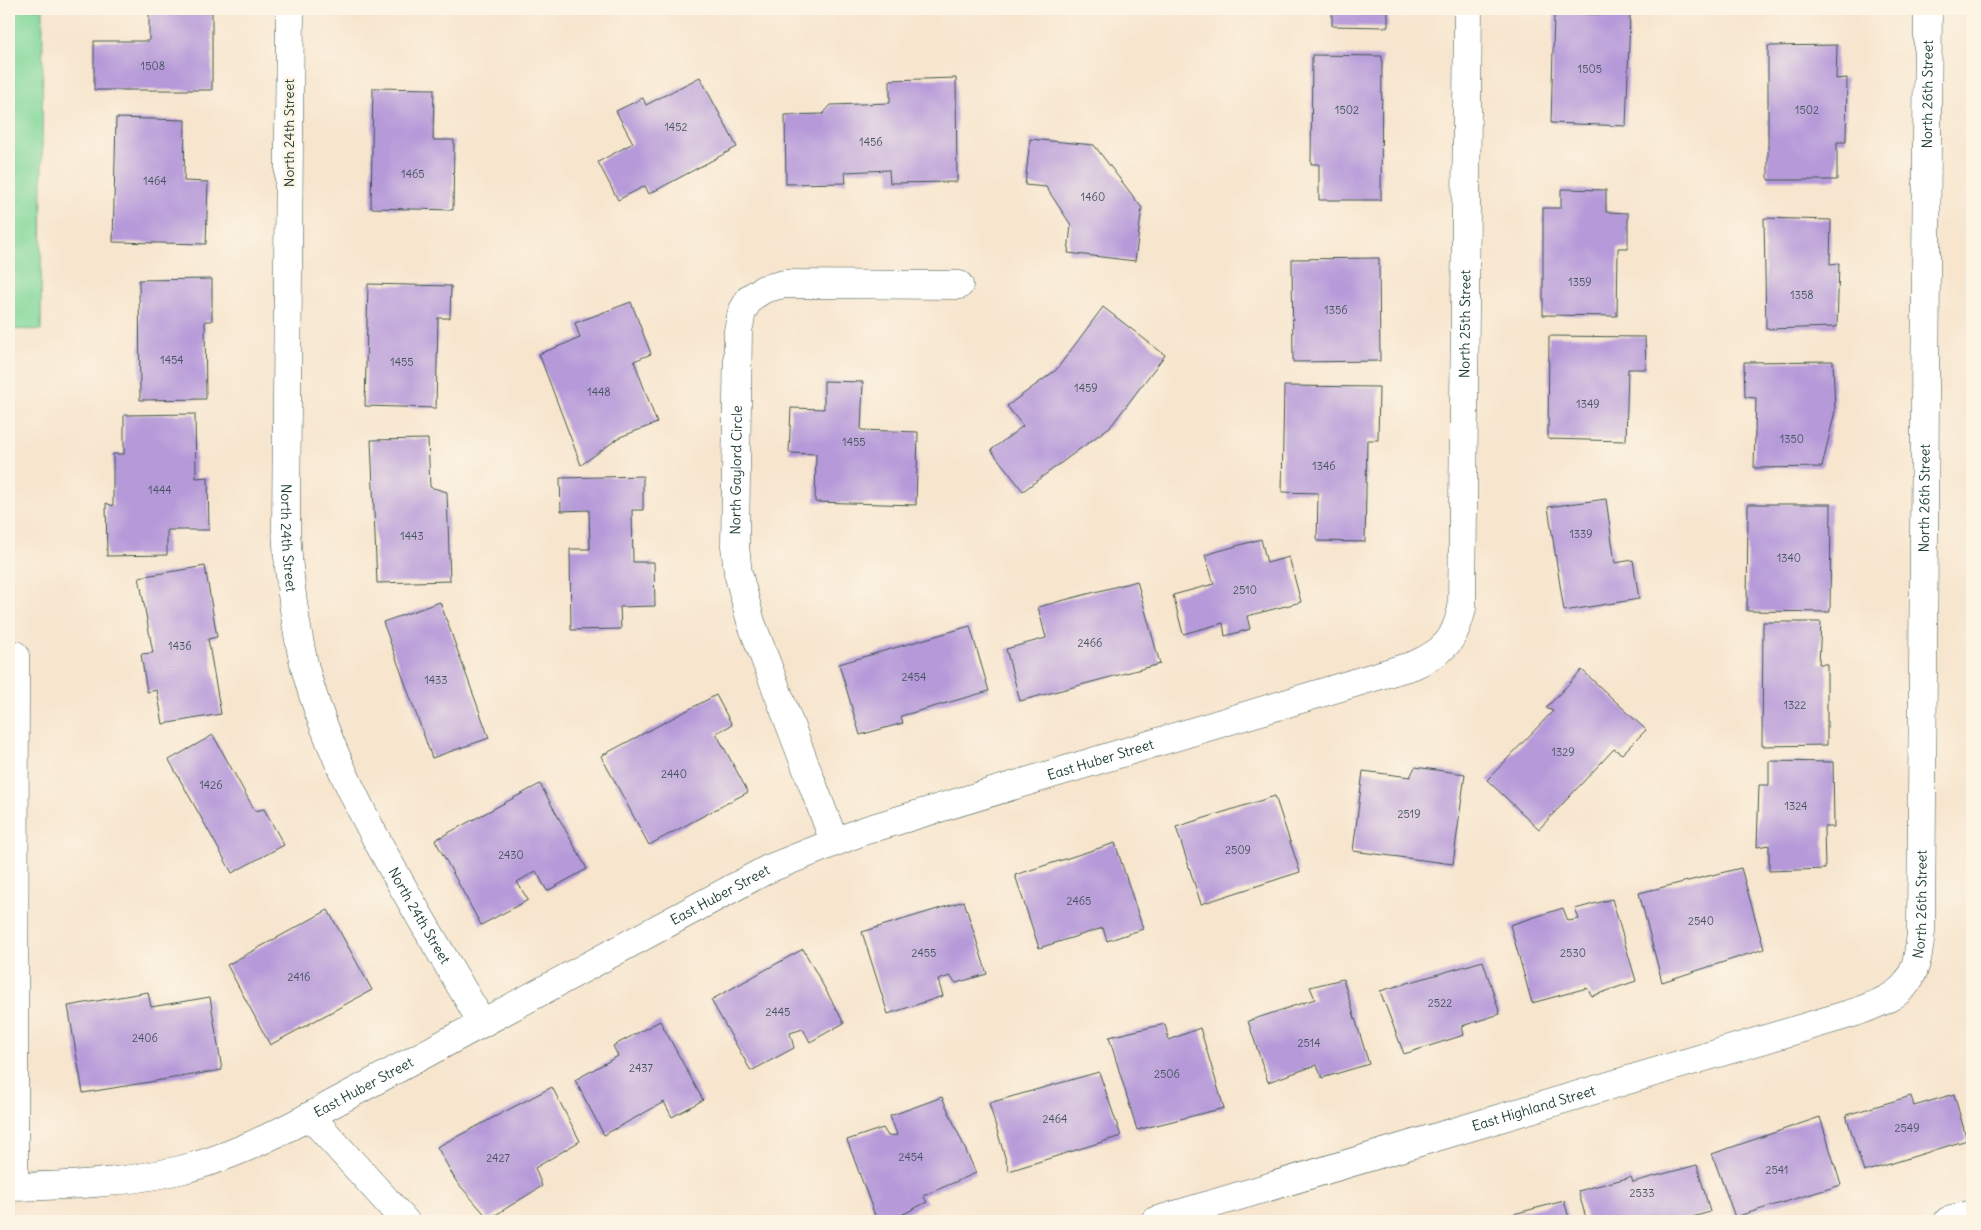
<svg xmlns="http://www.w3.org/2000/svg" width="1981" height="1230" font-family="Delius,sans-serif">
<rect width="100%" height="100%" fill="#fcf5e5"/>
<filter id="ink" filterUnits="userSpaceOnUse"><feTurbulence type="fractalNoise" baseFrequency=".02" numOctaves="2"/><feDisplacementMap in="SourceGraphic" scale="10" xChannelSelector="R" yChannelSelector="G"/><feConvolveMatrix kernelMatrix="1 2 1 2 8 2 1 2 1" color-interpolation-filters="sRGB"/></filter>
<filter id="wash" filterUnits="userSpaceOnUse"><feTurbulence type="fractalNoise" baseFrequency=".0096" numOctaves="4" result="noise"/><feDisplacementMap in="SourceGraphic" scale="20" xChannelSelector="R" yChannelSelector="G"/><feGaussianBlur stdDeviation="1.12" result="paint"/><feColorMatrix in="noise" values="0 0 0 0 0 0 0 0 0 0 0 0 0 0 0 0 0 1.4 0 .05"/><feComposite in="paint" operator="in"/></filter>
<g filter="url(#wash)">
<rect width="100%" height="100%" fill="#f7e5ce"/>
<polygon fill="#83d89b" stroke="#518a68" points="9,9 43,9 41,330 9,329"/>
<g id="blocks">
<g fill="#b599d9">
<polygon points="149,9 212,9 212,90 94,90 94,41 149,41"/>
<polygon points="1332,9 1388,9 1388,27 1332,26"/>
<polygon points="1554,13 1630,15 1626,126 1551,123"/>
<polygon points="1837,45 1836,79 1847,78 1846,142 1837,142 1837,180 1768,180 1768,46"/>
<polygon points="1312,55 1382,56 1381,200 1319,200 1319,164 1311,164"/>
<polygon points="700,77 737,147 649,194 645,186 618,200 598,162 633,143 616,111 643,98 646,105"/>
<polygon points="956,78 957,182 890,183 889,170 845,172 846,183 786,184 785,115 823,114 831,105 890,103 890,80"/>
<polygon points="373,88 434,89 433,140 454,140 453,210 371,208"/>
<polygon points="116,118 185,120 184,181 208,182 206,244 113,242"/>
<polygon points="1030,139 1094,145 1142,208 1135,261 1068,253 1071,225 1046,187 1025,185"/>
<polygon points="1561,189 1606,190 1606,212 1628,213 1628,248 1618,248 1617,316 1543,315 1543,208 1561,208"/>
<polygon points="1764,218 1831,220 1830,264 1839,263 1837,327 1766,329"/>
<polygon points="1379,258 1380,361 1293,362 1292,259"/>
<polygon points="212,279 212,321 205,321 206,399 140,400 139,280"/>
<polygon points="368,284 451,286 450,318 438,318 436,408 365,406"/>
<polygon points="631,302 651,354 634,361 657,423 620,437 581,465 539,354 580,338 575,323"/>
<polygon points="1103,307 1165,355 1111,426 1023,491 991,450 1023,426 1007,406 1056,370"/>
<polygon points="1549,336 1645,337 1646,369 1628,369 1626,441 1548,439"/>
<polygon points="1833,361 1835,411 1822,467 1754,468 1756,398 1745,397 1744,362"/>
<polygon points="824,381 863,382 861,430 918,432 916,505 815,502 816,454 789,453 791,408 824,409"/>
<polygon points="1284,386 1379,387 1378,440 1367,440 1365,542 1317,541 1318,493 1282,492"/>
<polygon points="195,414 196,478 208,477 209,530 167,530 167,555 107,556 106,503 113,506 113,454 124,454 124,415"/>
<polygon points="428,439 430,487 447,492 450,581 377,583 371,440"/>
<polygon points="643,476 643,510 632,510 633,562 654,562 655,606 620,607 621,629 571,630 570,549 590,549 589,510 561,511 560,478"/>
<polygon points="1606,499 1615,563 1633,560 1639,599 1564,611 1548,507"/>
<polygon points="1748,504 1831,504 1830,612 1747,611"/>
<polygon points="1261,539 1267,563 1289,557 1301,602 1247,616 1250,629 1225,636 1223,623 1183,634 1173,595 1214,584 1205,555"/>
<polygon points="205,566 217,637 208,639 221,714 163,724 157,690 147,692 141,654 153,653 139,577"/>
<polygon points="1137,581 1160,664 1020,701 1006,649 1046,638 1038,607"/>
<polygon points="440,602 489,738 432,758 383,622"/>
<polygon points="1763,622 1821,622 1819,664 1827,664 1827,745 1762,746"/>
<polygon points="970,626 989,691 901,716 903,723 860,735 839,664"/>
<polygon points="1582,670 1646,730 1622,754 1614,749 1539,829 1487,780 1553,711 1546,708"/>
<polygon points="716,695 732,725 716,733 748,792 649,845 601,756"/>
<polygon points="213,735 255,811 264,809 284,845 232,873 169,760"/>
<polygon points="1769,761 1833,762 1834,827 1824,827 1825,869 1769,871 1769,845 1757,847 1759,785 1769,785"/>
<polygon points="1415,767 1465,774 1453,864 1353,851 1363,771 1410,777"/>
<polygon points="540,784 587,869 547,891 536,871 517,882 528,900 481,925 435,840"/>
<polygon points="1275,796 1300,872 1201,904 1176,827"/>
<polygon points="1115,843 1143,929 1107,941 1103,928 1039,948 1015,875"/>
<polygon points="1741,868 1764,949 1662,982 1639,893"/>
<polygon points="1612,899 1636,981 1592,996 1587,988 1532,1003 1510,925 1563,908 1568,921 1579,919 1575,909"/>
<polygon points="964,901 987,974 956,983 950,976 938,980 943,996 888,1014 862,932"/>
<polygon points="328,910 372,990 270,1045 227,965"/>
<polygon points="803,949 844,1023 810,1042 803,1029 790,1033 794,1048 751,1071 711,1000"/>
<polygon points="1483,961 1500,1014 1462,1026 1464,1035 1404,1054 1380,991"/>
<polygon points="1343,979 1369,1064 1322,1078 1317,1065 1268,1082 1248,1021 1315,999 1310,987"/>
<polygon points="148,992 151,1007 210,997 222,1070 83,1093 68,1006"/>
<polygon points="660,1021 703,1100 672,1117 664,1102 604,1135 575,1080 618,1056 613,1046"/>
<polygon points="1165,1024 1169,1040 1200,1028 1224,1108 1137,1130 1109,1037"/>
<polygon points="1099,1072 1121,1136 1009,1171 989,1103"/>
<polygon points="552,1087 580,1141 535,1168 542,1186 489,1219 456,1181 437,1147"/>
<polygon points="1954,1094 1967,1140 1864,1172 1846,1115 1911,1096 1914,1106"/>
<polygon points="942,1097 976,1173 923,1196 927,1202 890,1221 877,1221 847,1140 883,1128 888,1136 897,1135 890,1116"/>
<polygon points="1820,1117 1841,1185 1735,1217 1712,1154"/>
<polygon points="1697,1165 1710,1212 1678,1221 1587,1221 1578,1191 1631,1177 1633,1182"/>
<polygon points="1564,1201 1570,1221 1486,1221"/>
</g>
</g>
</g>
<g filter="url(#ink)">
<use href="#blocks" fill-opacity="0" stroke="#3f564b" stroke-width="1"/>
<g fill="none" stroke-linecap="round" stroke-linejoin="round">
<defs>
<g id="minor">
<path id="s1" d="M290,9L286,530C289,577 294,622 305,668C337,789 420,915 482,1023"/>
<polyline points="9,655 15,655 14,1186"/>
<path id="s2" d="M834,841L751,622L738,573L735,546L738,331L742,312L750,298L764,289L784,284L959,285"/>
<polyline points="310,1116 405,1221"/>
<path id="s3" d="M9,1187C66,1186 124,1183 180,1170C226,1159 269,1138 310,1116L768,869L863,831L1414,665C1444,652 1455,640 1462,608L1468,9"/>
<path id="s4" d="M1155,1221L1856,1012C1905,994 1916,985 1921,932L1928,9"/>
<polyline points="1948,1221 1972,1214"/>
</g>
</defs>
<use href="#minor" stroke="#3f564b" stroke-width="29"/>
<use href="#minor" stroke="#fff" stroke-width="28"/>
</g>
</g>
<g text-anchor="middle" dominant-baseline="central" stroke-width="5" stroke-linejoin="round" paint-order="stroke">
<g font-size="11" fill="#44545d">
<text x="153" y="66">1508</text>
<text x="1590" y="69">1505</text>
<text x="1347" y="110">1502</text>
<text x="1807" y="110">1502</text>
<text x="676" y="127">1452</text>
<text x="871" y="142">1456</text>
<text x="413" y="174">1465</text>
<text x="155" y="181">1464</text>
<text x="1093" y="197">1460</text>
<text x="1580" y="282">1359</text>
<text x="1802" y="295">1358</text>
<text x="1336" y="310">1356</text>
<text x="172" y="360">1454</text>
<text x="402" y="362">1455</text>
<text x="1086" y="388">1459</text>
<text x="599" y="392">1448</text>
<text x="1588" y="404">1349</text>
<text x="1792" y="439">1350</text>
<text x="854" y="442">1455</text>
<text x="1324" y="466">1346</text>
<text x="160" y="490">1444</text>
<text x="1581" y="534">1339</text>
<text x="412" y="536">1443</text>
<text x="1789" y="558">1340</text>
<text x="1245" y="590">2510</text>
<text x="1090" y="643">2466</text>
<text x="180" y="646">1436</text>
<text x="914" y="677">2454</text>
<text x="436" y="680">1433</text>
<text x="1795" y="705">1322</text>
<text x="1563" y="752">1329</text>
<text x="674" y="774">2440</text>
<text x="211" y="785">1426</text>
<text x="1796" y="806">1324</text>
<text x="1409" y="814">2519</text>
<text x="1238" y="850">2509</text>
<text x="511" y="855">2430</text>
<text x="1079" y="901">2465</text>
<text x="1701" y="921">2540</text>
<text x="924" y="953">2455</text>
<text x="1573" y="953">2530</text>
<text x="299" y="977">2416</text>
<text x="1440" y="1003">2522</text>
<text x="778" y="1012">2445</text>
<text x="145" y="1038">2406</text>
<text x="1309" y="1043">2514</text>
<text x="641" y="1068">2437</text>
<text x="1167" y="1074">2506</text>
<text x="1055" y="1119">2464</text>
<text x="1907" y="1128">2549</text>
<text x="911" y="1157">2454</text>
<text x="498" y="1158">2427</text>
<text x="1777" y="1170">2541</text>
<text x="1642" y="1193">2533</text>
</g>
<g font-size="14" fill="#1f3d34" stroke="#fcf5e5">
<text stroke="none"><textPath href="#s4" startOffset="1682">North 26th Street</textPath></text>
<text transform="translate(289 133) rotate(-90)">North 24th Street</text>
<text stroke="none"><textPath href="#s3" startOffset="1874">North 25th Street</textPath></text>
<text stroke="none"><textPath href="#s2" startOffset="388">North Gaylord Circle</textPath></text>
<text stroke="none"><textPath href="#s4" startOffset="1278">North 26th Street</textPath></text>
<text stroke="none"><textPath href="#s1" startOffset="529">North 24th Street</textPath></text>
<text stroke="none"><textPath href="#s3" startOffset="1184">East Huber Street</textPath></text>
<text stroke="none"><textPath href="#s3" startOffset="779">East Huber Street</textPath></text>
<text stroke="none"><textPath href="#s4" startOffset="872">North 26th Street</textPath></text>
<text stroke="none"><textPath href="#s1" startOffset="934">North 24th Street</textPath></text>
<text stroke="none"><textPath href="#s3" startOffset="374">East Huber Street</textPath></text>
<text stroke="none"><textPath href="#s4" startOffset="395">East Highland Street</textPath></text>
</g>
</g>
<rect width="1981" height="1230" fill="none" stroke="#fcf5e5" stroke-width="30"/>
</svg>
